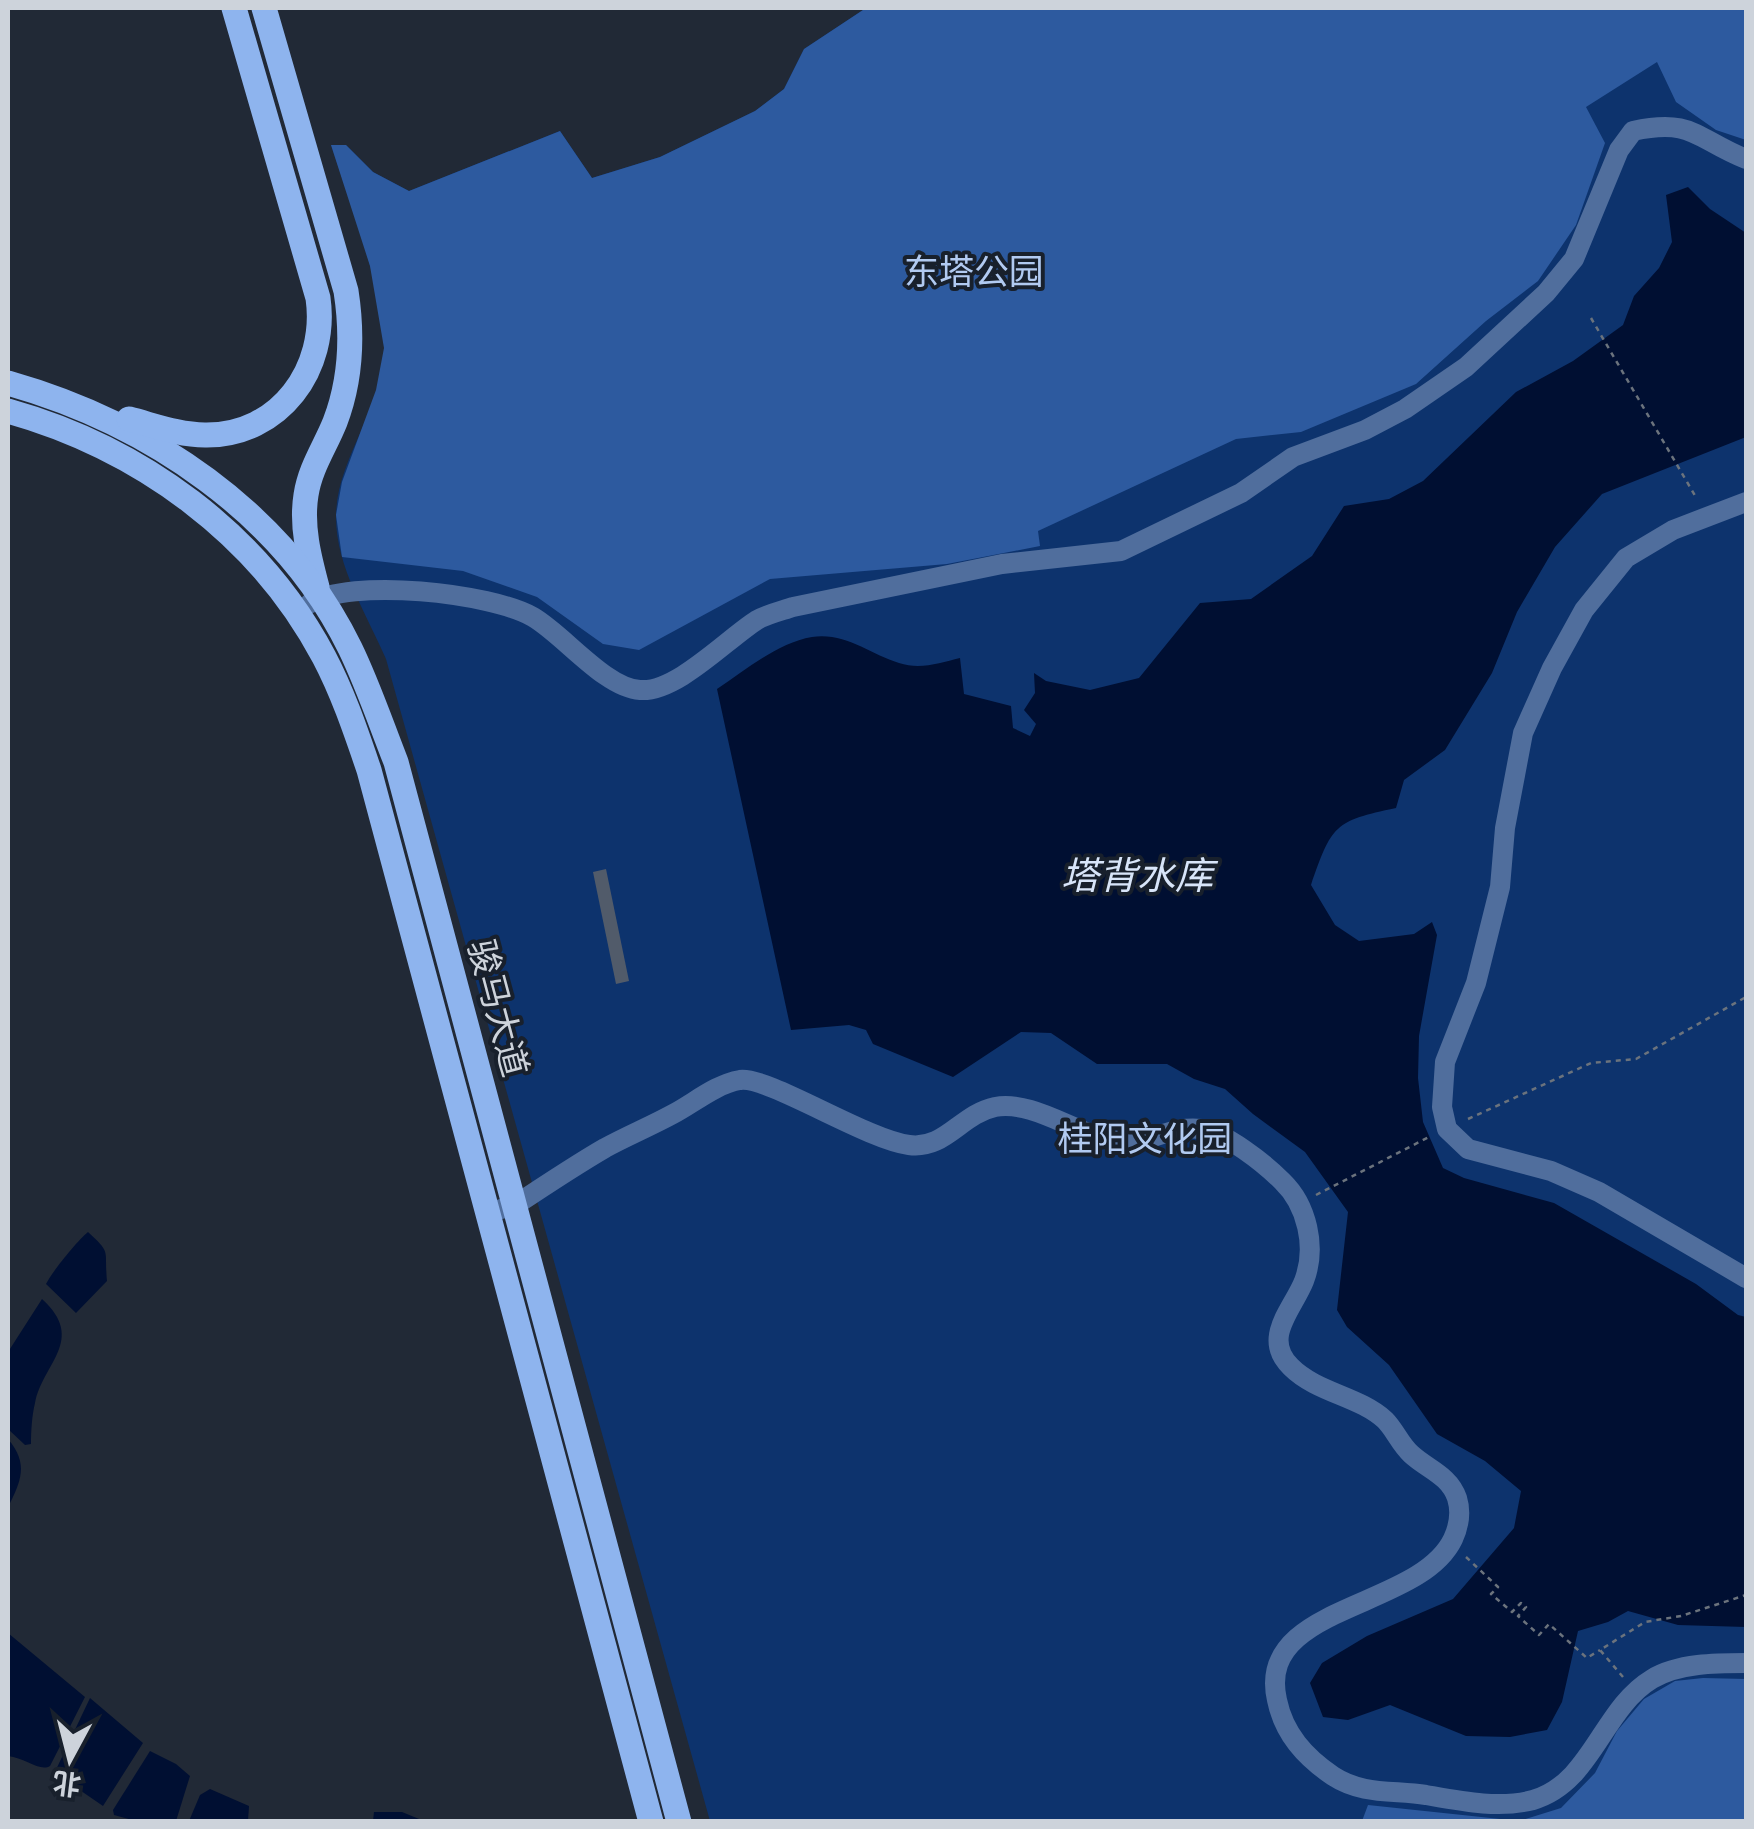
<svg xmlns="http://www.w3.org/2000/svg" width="1754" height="1829" font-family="'Work Sans','Noto Sans SC',sans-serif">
<rect width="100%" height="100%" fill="#212936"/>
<path fill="#0d336d" d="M866,8H1746V1821H710L386,659C367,615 335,565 336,515C337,457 386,405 384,346C380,278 352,209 331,145H346L373,172L409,191L560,131L592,178L660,157L755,111L784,89L804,49Z"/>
<g fill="#2d5a9f">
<polygon points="866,8 1746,8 1746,140 1716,130 1676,102 1657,62 1586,107 1605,143 1576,225 1538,281 1486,321 1416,384 1301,432 1236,439 1038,531 1040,546 947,564 770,579 639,650 603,644 537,597 463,571 342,557 336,515 342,482 376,390 384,348 370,266 331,145 346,145 373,172 409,191 560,131 592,178 660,157 755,111 784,89 804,49"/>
<polygon points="1703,1678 1746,1679 1746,1821 1362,1821 1368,1805 1519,1821 1561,1808 1595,1773 1617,1731 1644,1699 1675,1681"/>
</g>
<g fill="#000f32">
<path d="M1688,187L1710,209L1746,233V437L1602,494L1555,547L1517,612L1492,673L1445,750L1404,780L1396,808C1334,821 1332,825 1311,885L1335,925L1359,941L1414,934L1432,922L1437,935L1419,1036L1418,1078L1423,1122L1443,1168L1464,1178L1554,1203L1696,1284L1738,1315L1746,1317V1627L1678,1625L1628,1611L1608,1622L1578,1631L1562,1702L1547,1730L1510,1737L1466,1736L1390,1705L1348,1720L1323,1717L1310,1683L1322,1663L1367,1636L1453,1599L1514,1528L1521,1491L1485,1461L1437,1434L1389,1365L1347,1327L1337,1310L1348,1212L1305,1152L1253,1114L1225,1089L1194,1079L1167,1064H1097L1051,1033L1021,1032L953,1077L873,1044L866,1030L849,1025L791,1030L717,689C746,670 777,643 812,637C845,632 870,654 899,663C920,670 940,663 960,658L964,694L1011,706L1013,728L1030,736L1036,724L1024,710L1035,693L1034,673L1046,681L1090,690L1139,678L1200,603L1251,599L1312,556L1344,506L1389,499L1423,481L1516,392L1573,361L1623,325L1634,296L1659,268L1672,242L1666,195Z"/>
<path d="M88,1232C112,1254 104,1249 107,1281L76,1313L46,1284C52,1272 77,1241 88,1232Z"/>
<path d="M42,1299C87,1340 42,1364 35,1403C32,1415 31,1431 31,1444L25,1445L8,1429V1352Z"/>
<path d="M8,1439C29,1464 21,1481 8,1507Z"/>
<path d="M8,1633L85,1697L50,1766C40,1772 25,1758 8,1756Z"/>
<polygon points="90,1698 143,1743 103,1806 71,1784 53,1776"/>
<polygon points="150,1751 176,1764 190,1776 176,1821 136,1821 114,1815 113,1810"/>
<polygon points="210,1789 249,1806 248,1821 189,1821 200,1795"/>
<polygon points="374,1812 402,1812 424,1821 373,1821"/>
</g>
<polygon fill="#515b6a" points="606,869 629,981 616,984 593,872"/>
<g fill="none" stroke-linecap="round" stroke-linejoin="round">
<g stroke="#6b737d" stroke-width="2.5" stroke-dasharray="5 5" stroke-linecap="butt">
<polyline points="1591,318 1697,499"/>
<polyline points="1468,1119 1591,1063 1636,1059 1746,997"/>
<polyline points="1316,1195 1429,1137"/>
<polyline points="1466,1557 1498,1587 1491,1594 1512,1612 1521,1603 1526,1607 1518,1616 1539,1635 1549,1624 1587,1658 1600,1650"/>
<polyline points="1623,1677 1600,1650 1645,1622 1681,1616 1746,1595"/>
</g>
<g stroke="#506e9d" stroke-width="20">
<polyline points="1746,502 1673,530 1626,558 1584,610 1552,668 1523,733 1505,828 1500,887 1476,983 1445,1062 1442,1107 1447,1129 1468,1149 1551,1171 1599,1192 1746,1278"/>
<path d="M309,604C350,577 491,593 533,617C564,635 605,688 640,690C676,693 727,639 757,620C768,614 781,611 793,607L1002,564L1121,551L1241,493L1293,457L1365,430L1405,409L1466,367L1546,293L1574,259L1619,150L1633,131C1693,118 1696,139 1746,159"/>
<path d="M501,1209L514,1206C544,1186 574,1166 605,1148C627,1136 651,1126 673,1114C694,1103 716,1084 740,1080C768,1076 865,1139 909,1145C945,1150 961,1114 995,1107C1035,1100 1077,1136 1118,1141C1147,1145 1171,1125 1201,1129C1225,1132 1265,1164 1282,1181C1307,1205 1317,1247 1304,1281C1293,1309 1261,1338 1291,1367C1317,1393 1359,1396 1385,1420C1395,1430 1400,1444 1411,1454C1427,1469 1449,1475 1457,1498C1461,1511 1459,1526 1453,1539C1419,1610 1255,1604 1277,1700C1284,1734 1305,1757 1333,1776C1362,1795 1393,1790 1426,1795C1460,1801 1499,1809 1533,1800C1592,1783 1602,1709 1652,1679C1678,1663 1717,1663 1746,1663"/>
</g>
<g stroke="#8eb4ee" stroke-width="25">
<path d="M264,8L346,291C353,336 351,380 335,422C325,447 310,468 306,495C301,526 309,557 317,587"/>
<path d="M8,383C149,423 284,513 350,648C368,685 381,724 396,762L679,1822"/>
<path d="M8,411C140,448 259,534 324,657C343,693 356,732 369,770L651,1822"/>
<path d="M129,419C153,425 179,435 205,435C280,436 328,368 318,298L234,8"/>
</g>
</g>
<g text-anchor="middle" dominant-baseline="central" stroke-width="8" stroke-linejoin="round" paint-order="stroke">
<g font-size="35" fill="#b1caf1" stroke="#18202c">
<text x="974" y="272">东塔公园</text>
<text x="1145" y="1139">桂阳文化园</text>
</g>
<g font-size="35" fill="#cdd3db" stroke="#18202c">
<text transform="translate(498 1008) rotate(75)">骏马大道</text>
</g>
<g font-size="38" font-style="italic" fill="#d8e5f9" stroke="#18202c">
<text x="1137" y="876">塔背水库</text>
</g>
</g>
<rect width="1754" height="1829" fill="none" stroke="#cdd3db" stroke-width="20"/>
<g transform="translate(70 1759) rotate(187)" stroke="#18202c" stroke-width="8" paint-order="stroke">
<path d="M0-8L18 38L0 25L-18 38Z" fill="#cdd3db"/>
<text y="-15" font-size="28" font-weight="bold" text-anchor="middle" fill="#cdd3db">北</text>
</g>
</svg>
